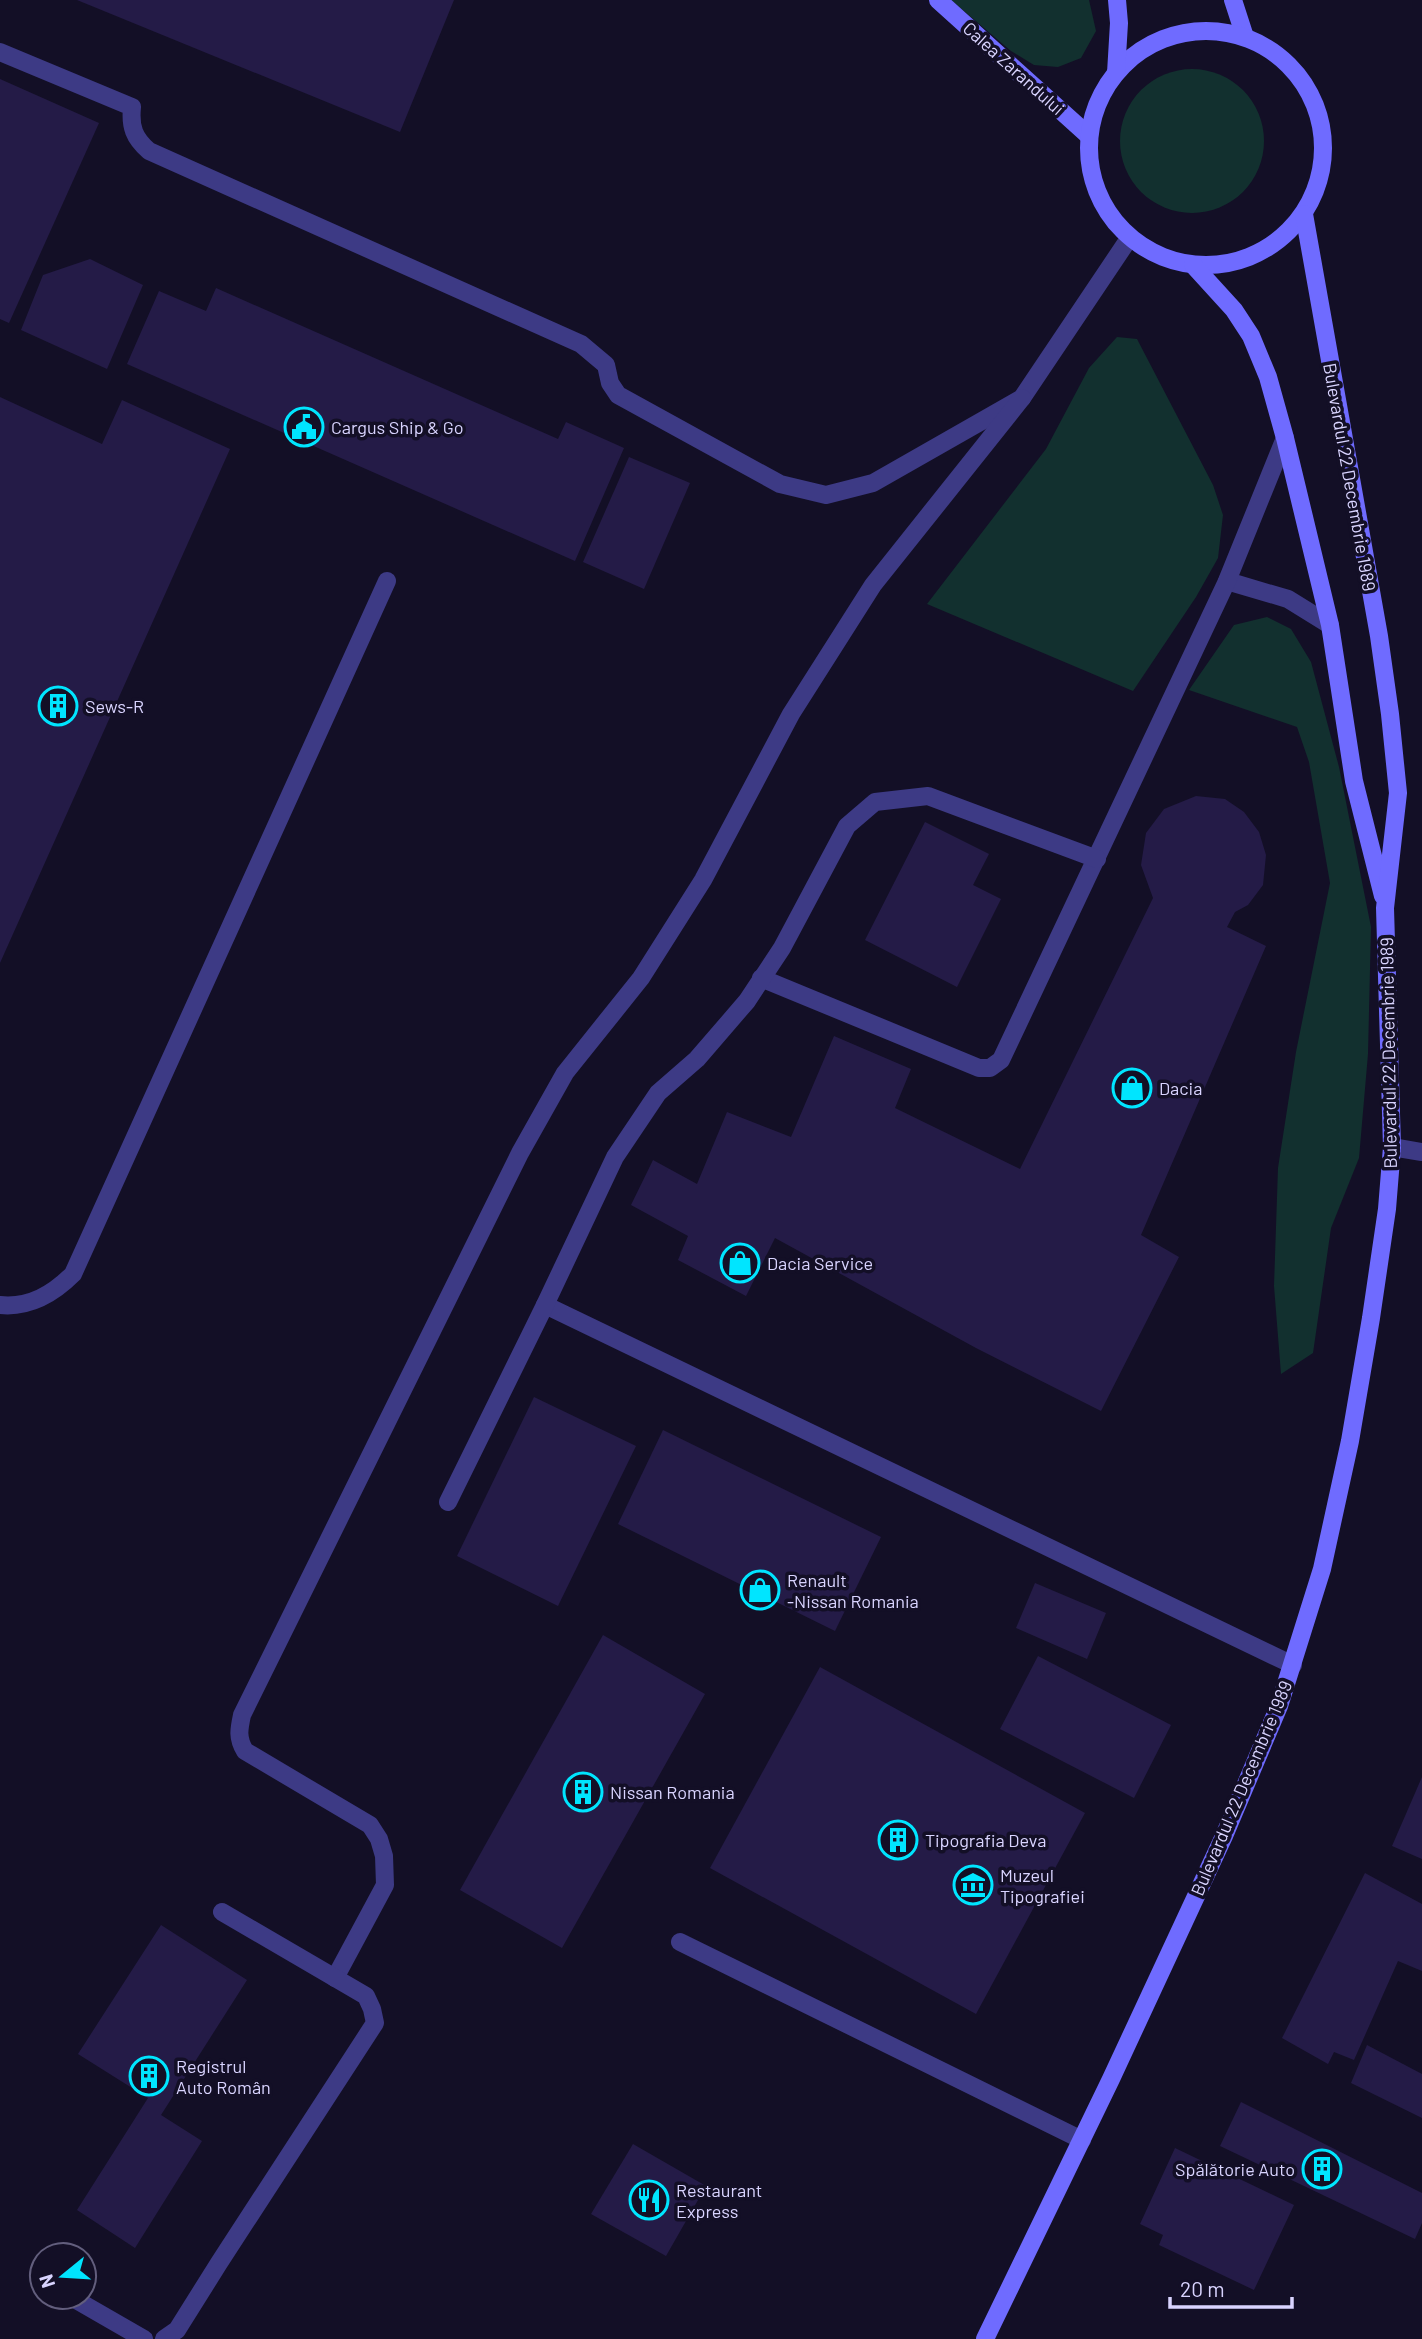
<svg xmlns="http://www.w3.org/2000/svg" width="1422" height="2339" font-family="Barlow,sans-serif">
<rect width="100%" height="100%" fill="#130f26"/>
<g fill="#12302f">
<polygon points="951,0 1089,0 1096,31 1081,58 1058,67 1034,65 1011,51"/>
<circle cx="1192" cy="141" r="72"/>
<polygon points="1117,337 1137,339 1213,485 1223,515 1218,558 1196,597 1133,691 927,604 1046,449 1089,368"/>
<polygon points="1267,617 1291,629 1311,662 1339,767 1371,927 1368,1054 1359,1158 1331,1228 1313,1353 1281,1374 1274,1286 1278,1168 1296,1052 1330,883 1309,762 1297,727 1189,690 1234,625"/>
</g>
<g fill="#241b47">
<polygon points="77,0 454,0 400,132"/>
<polygon points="0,79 99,123 9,323 0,319"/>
<polygon points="90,259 143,285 107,369 21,330 43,275"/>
<polygon points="216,288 558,439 566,422 624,448 575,561 127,364 159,291 206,311"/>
<polygon points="0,397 102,444 122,400 230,449 0,963"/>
<polygon points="629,457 690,483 644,589 583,562"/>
<polygon points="1196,796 1225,799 1244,812 1259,832 1266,855 1263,885 1248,905 1235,912 1227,927 1266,946 1141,1235 1179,1257 1101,1411 976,1348 775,1238 746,1296 678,1260 688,1236 631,1205 653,1160 697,1184 727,1112 791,1137 834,1036 911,1069 895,1108 1020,1169 1153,898 1141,865 1146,833 1164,809"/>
<polygon points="925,822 989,854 973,885 1001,899 957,987 865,940"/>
<polygon points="534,1397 636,1446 558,1606 457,1556"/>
<polygon points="663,1430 881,1537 835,1631 618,1524"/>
<polygon points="1035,1583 1106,1613 1087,1659 1016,1628"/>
<polygon points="603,1635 705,1694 562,1948 460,1890"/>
<polygon points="1038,1656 1171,1725 1134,1798 1000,1729"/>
<polygon points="820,1667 1085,1813 976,2014 710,1868"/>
<polygon points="1422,1777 1422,1859 1392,1846"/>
<polygon points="1365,1873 1422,1904 1422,1971 1398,1961 1354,2060 1334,2052 1328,2064 1282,2038"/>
<polygon points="161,1925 247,1980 161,2115 202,2141 135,2248 77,2210 148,2098 78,2054"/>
<polygon points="1367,2045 1422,2074 1422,2118 1351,2083"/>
<polygon points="1241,2102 1422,2193 1422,2223 1415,2239 1220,2146"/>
<polygon points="633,2144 706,2186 666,2256 591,2214"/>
<polygon points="1175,2148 1294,2205 1254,2290 1159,2245 1163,2235 1140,2224"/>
</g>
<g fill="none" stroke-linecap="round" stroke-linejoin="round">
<g stroke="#3d3a85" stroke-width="18">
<path d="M0,52L132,107C130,127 134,138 149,151L581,344L606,365L610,383L618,395L780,484L826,495L873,483L1022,398L1130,237"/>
<polyline points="1227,581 1288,599 1330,625"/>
<polyline points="761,978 979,1068 990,1068 1001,1060 1227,581 1285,438"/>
<path d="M0,1305C30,1308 53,1294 73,1274L387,581"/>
<polyline points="545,1305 1293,1665"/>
<polyline points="448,1502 545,1305 615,1157 658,1093 697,1059 747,1001 782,948 847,826 875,802 928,796 1097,859"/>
<polyline points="680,1942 1082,2140"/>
<path d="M335,1978L385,1885L384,1856L379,1839L370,1825L245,1751C237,1738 239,1729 242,1715L520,1153L565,1073L641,978L703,880L791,714L873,585L1022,398"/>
<polyline points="71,2297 144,2339"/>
<polyline points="164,2339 177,2330 219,2263 375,2023 372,2009 366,1996 222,1912"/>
</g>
<polyline stroke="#3d3a85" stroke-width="18" points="1392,1147 1422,1152"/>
<g stroke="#6f6bff" stroke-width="18">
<polyline points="938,0 1089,136"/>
<polyline points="1233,0 1245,37"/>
<circle cx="1206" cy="148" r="117"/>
<polyline points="1116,73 1119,23 1117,0"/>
<polyline points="1193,265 1234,310 1251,336 1268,377 1285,438 1330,625 1354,781 1383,896"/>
<polyline points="985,2339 1111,2079 1224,1836 1279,1706 1322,1569 1350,1441 1371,1318 1387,1209 1392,1147 1385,908 1398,793 1390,714 1379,636 1304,214"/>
</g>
</g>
<defs>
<symbol id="civic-ring" viewBox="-11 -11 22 22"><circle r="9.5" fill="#130f26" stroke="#00e5ff" stroke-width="1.5"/><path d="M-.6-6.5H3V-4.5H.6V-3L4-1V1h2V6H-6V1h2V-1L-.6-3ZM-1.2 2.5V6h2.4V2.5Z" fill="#00e5ff"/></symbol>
<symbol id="building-ring" viewBox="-11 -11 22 22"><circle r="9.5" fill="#130f26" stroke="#00e5ff" stroke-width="1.5"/><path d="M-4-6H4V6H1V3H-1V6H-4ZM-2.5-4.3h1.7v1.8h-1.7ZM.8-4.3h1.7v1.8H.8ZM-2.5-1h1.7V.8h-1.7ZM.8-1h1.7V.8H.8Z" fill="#00e5ff"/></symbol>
<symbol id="shop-ring" viewBox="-11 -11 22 22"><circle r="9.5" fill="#130f26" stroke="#00e5ff" stroke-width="1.5"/><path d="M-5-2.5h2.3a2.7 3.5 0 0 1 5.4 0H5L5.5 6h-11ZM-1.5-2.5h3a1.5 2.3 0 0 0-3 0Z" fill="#00e5ff"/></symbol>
<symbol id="museum-ring" viewBox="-11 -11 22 22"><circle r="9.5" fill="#130f26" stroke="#00e5ff" stroke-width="1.5"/><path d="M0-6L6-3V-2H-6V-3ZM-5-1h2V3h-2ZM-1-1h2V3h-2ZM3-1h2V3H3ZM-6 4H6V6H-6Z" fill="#00e5ff"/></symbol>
<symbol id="restaurant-ring" viewBox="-11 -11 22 22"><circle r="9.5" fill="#130f26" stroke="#00e5ff" stroke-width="1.5"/><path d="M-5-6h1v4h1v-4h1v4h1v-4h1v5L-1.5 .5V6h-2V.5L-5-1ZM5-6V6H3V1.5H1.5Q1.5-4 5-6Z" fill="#00e5ff"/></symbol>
</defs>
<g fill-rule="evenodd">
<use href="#civic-ring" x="282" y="405" width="44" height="44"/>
<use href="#building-ring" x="36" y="684" width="44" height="44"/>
<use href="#shop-ring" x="1110" y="1066" width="44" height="44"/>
<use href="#shop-ring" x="718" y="1241" width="44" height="44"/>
<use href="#shop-ring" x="738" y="1568" width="44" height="44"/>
<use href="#building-ring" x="561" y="1770" width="44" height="44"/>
<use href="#building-ring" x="876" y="1818" width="44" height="44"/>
<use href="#museum-ring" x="951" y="1863" width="44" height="44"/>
<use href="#building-ring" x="127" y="2054" width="44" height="44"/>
<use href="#building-ring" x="1300" y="2147" width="44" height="44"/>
<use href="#restaurant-ring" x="627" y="2178" width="44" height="44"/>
</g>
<g text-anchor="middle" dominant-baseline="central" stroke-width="7" stroke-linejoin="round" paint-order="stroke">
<g font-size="18" fill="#d9d4ff" stroke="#130f26">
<text transform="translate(1014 68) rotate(42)">Calea Zarandului</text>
<text transform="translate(1350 477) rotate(80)">Bulevardul 22 Decembrie 1989</text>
<text transform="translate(1388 1053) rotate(-91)">Bulevardul 22 Decembrie 1989</text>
<text transform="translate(1241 1788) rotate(-67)">Bulevardul 22 Decembrie 1989</text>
</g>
<g font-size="18" fill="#d9d4ff" stroke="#130f26" text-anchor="start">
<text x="331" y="427">Cargus Ship &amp; Go</text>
<text x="85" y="706">Sews-R</text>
<text x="1159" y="1088">Dacia</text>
<text x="767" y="1263">Dacia Service</text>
<text x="787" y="1580">Renault<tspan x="787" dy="21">-Nissan Romania</tspan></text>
<text x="610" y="1792">Nissan Romania</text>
<text x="925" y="1840">Tipografia Deva</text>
<text x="1000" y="1875">Muzeul<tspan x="1000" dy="21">Tipografiei</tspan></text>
<text x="176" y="2066">Registrul<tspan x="176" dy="21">Auto Român</tspan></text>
<text x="1295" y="2169" text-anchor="end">Spălătorie Auto</text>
<text x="676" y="2190">Restaurant<tspan x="676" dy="21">Express</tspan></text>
</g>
</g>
<g transform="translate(63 2276) rotate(252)"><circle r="33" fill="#130f26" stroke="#625e7d" stroke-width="2"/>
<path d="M0-5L12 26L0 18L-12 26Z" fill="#00e5ff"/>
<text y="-10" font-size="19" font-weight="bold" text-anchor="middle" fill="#d9d4ff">N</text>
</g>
<path d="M1170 2297v10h122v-10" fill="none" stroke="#d9d4ff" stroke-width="3.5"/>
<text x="1180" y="2297" font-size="21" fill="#d9d4ff" stroke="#130f26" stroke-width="5" paint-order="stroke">20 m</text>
</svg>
